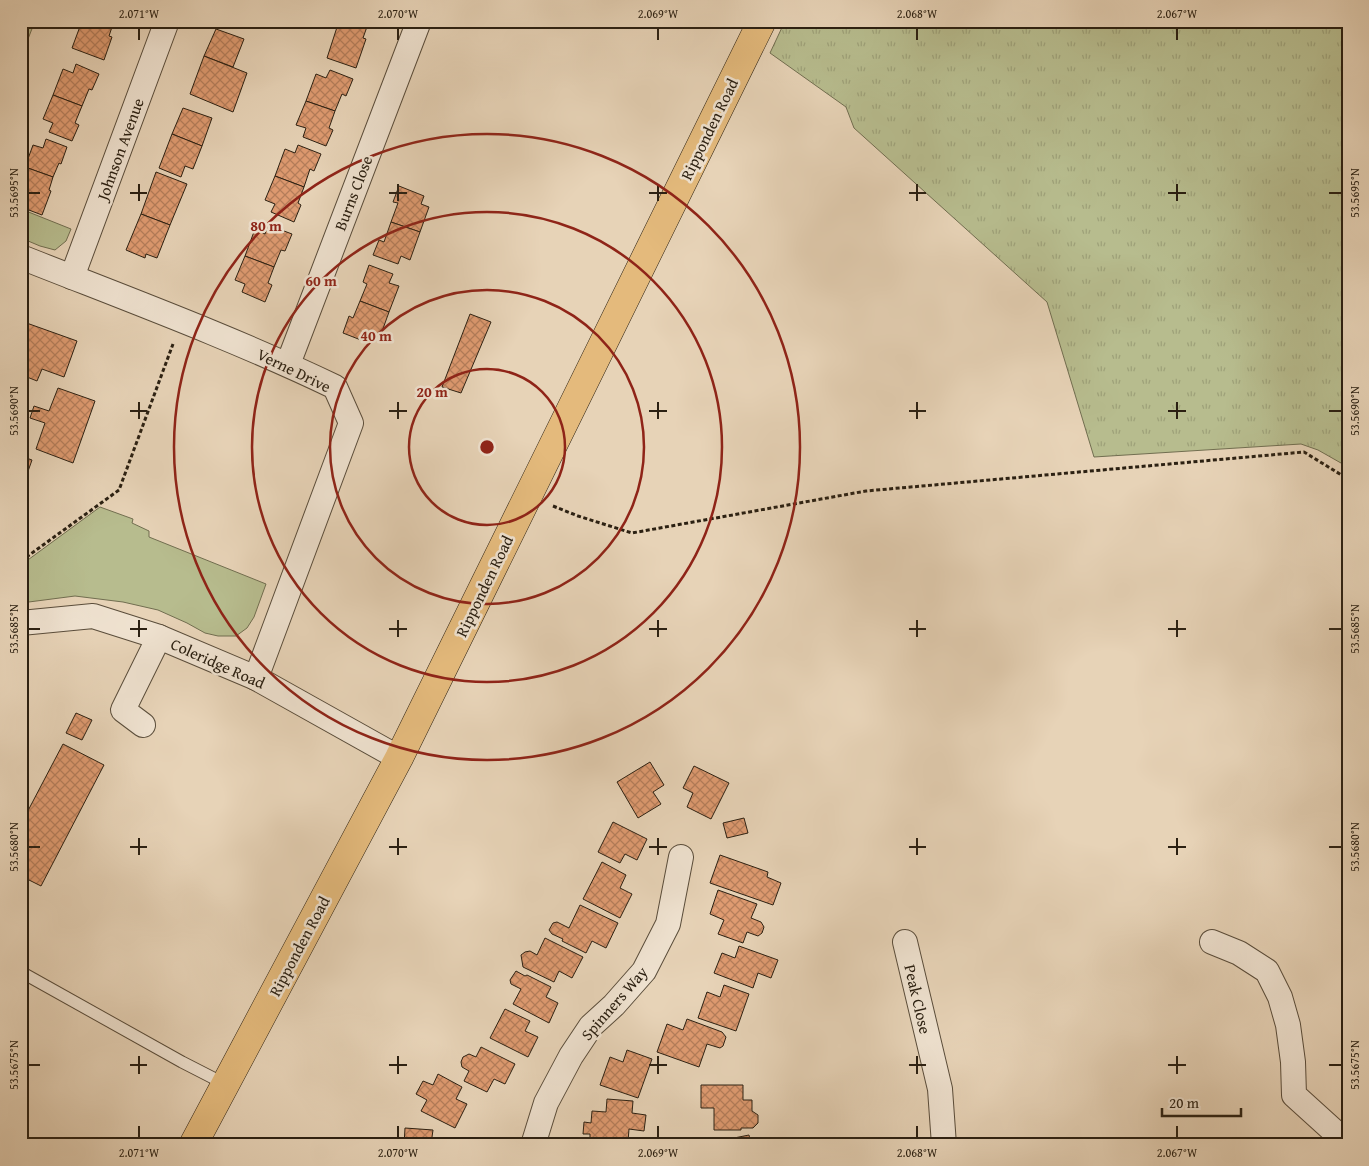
<svg xmlns="http://www.w3.org/2000/svg" width="1369" height="1166" font-family="'Gentium Book Plus',serif">
<defs>
<pattern id="park-tufts" width="24" height="20" patternUnits="userSpaceOnUse" patternTransform="scale(1.25)"><rect width="24" height="20" fill="#b7bc8e"/><path d="M3 7l-1-3M5 7V3M7 7l1-3M15 17l-1-3M17 17v-4M19 17l1-3" fill="none" stroke="#9ea179"/></pattern>
<pattern id="building-cross-hatch" width="8" height="8" patternUnits="userSpaceOnUse" patternTransform="scale(1.25)"><rect width="8" height="8" fill="#df9b71"/><path d="M0 0l8 8M0 8l8-8" fill="none" stroke="#b57e5b"/></pattern>
</defs>
<rect width="100%" height="100%" fill="#e7d3b7"/>
<filter id="stains"><feTurbulence type="fractalNoise" baseFrequency=".004" numOctaves="4"/><feColorMatrix values="0 0 0 0 .2 0 0 0 0 .09 0 0 0 0 .02 0 0 0 .5 -.17"/></filter>
<radialGradient id="worn" r=".72"><stop offset=".6" stop-color="#630" stop-opacity="0"/><stop offset="1" stop-color="#630" stop-opacity=".3"/></radialGradient>
<g fill="#b7bc8e" stroke="#716e50">
<polygon points="21,21 35,21 21,57"/>
<polygon points="21,209 71,229 66,241 55,250 40,246 21,238"/>
<polygon points="100,507 133,519 132,523 149,531 149,537 266,584 254,617 247,628 236,636 218,636 205,633 187,623 158,610 123,602 75,596 21,603 21,565"/>
</g>
<polygon fill="url(#park-tufts)" stroke="#716e50" points="785,21 1348,21 1348,467 1318,450 1301,444 1094,457 1047,302 854,128 846,107 770,53"/>
<g fill="url(#building-cross-hatch)" stroke="#2b2012">
<polygon points="82,21 114,21 109,36 112,37 104,60 72,48"/>
<polygon points="339,21 369,21 363,38 366,39 356,68 327,58"/>
<polygon points="216,29 244,39 233,67 204,56"/>
<polygon points="204,56 247,73 233,112 190,94"/>
<polygon points="76,64 99,74 92,90 89,89 82,106 53,95 63,69 73,73"/>
<polygon points="330,70 353,79 346,96 342,94 335,111 306,101 316,74 326,78"/>
<polygon points="53,95 82,106 75,123 79,125 72,141 49,132 53,123 43,119"/>
<polygon points="306,101 335,111 329,128 333,130 326,146 303,137 306,128 296,125"/>
<polygon points="183,108 212,118 202,146 172,134"/>
<polygon points="172,134 202,146 193,169 185,166 181,177 159,168"/>
<polygon points="46,139 67,147 61,164 59,163 53,177 25,167 33,145 43,148"/>
<polygon points="298,145 321,154 314,171 310,169 304,187 275,176 285,149 295,153"/>
<polygon points="25,167 53,177 49,190 51,191 42,215 21,207 23,196 21,196 21,178"/>
<polygon points="156,172 187,184 170,225 141,214"/>
<polygon points="275,176 304,187 298,203 301,205 294,222 271,212 275,204 265,200"/>
<polygon points="399,186 424,196 421,204 429,207 420,232 391,222 398,203 393,202"/>
<polygon points="141,214 170,225 157,258 146,254 145,258 126,250"/>
<polygon points="391,222 420,232 410,260 401,256 398,264 373,255 379,240 384,242"/>
<polygon points="268,225 292,234 285,251 281,250 274,267 245,256 255,229 265,234"/>
<polygon points="245,256 274,267 268,283 272,285 265,302 242,292 245,284 235,280"/>
<polygon points="369,265 393,274 389,283 399,286 389,312 360,301 367,284 363,282"/>
<polygon points="360,301 389,312 380,337 369,333 366,342 343,333 349,316 353,318"/>
<polygon points="470,314 491,322 461,393 442,387"/>
<polygon points="21,321 77,341 64,377 42,369 37,381 22,375 27,363 21,361"/>
<polygon points="58,388 95,401 73,463 36,449 45,423 30,418 34,406 49,411"/>
<polygon points="21,456 32,460 21,491"/>
<polygon points="76,713 92,720 82,740 66,733"/>
<polygon points="63,744 104,765 41,886 21,876 21,824"/>
<polygon points="650,762 664,785 653,792 661,804 638,818 617,782"/>
<polygon points="694,766 729,783 711,819 687,807 693,793 683,788"/>
<polygon points="744,818 748,833 727,838 723,823"/>
<polygon points="613,822 647,839 637,860 625,854 620,863 598,852"/>
<polygon points="720,855 768,872 767,877 781,883 773,905 710,883"/>
<polygon points="602,862 626,875 620,888 632,894 620,918 583,899"/>
<polygon points="718,890 757,904 751,918 761,922 764,927 762,933 758,936 747,932 743,943 718,934 724,920 710,914"/>
<polygon points="580,905 618,923 606,948 592,941 586,953 562,941 563,939 552,934 549,930 553,923 557,922 569,928"/>
<polygon points="545,938 583,957 572,978 559,971 554,982 523,967 521,955 525,952 530,951 537,955"/>
<polygon points="739,946 778,960 771,978 758,973 753,988 714,973 722,953 735,958"/>
<polygon points="516,971 525,976 527,975 551,987 546,997 558,1003 549,1023 513,1004 521,989 511,984 510,980"/>
<polygon points="724,985 749,994 736,1031 698,1018 707,992 720,997"/>
<polygon points="505,1009 530,1021 525,1031 538,1037 528,1057 490,1038"/>
<polygon points="687,1019 722,1032 726,1037 723,1046 720,1048 707,1044 699,1067 657,1052 667,1024 683,1030"/>
<polygon points="481,1047 515,1064 505,1084 494,1079 487,1092 464,1081 469,1071 462,1067 461,1062 463,1057 469,1054 476,1057"/>
<polygon points="627,1050 652,1059 638,1098 600,1085 610,1057 623,1062"/>
<polygon points="438,1074 462,1087 456,1099 467,1104 455,1128 421,1111 427,1100 416,1094 423,1081 433,1085"/>
<polygon points="701,1085 743,1085 743,1100 752,1100 752,1111 758,1115 758,1123 753,1128 741,1128 741,1130 714,1130 714,1108 701,1108"/>
<polygon points="607,1099 633,1101 632,1113 646,1115 644,1131 629,1129 628,1141 590,1138 590,1134 583,1134 584,1122 591,1123 592,1111 606,1112"/>
<polygon points="405,1128 433,1130 431,1144 447,1145 404,1145"/>
<polygon points="749,1135 751,1145 725,1145 724,1140"/>
</g>
<g fill="none" stroke-linecap="round" stroke-linejoin="round">
<defs>
<polyline id="service" points="21,972 182,1062 225,1084"/>
<g id="minor">
<path d="M21,257C127,299 233,338 335,387L351,423L256,678"/>
<polyline points="72,277 167,21"/>
<polyline points="288,364 419,21"/>
<polyline points="21,623 93,616 159,637 256,678 399,758"/>
<polyline points="143,725 123,710 159,637"/>
<polyline points="905,942 940,1089 944,1145"/>
<polyline points="1212,942 1239,953 1267,971 1280,997 1288,1025 1293,1062 1294,1095 1337,1134 1342,1145"/>
<polyline points="533,1145 546,1103 571,1056 591,1026 614,1005 644,971 668,924 681,857"/>
</g>
<polyline id="primary" points="193,1145 399,758 762,21"/>
</defs>
<use href="#service" stroke="#5a4d3b" stroke-width="13"/>
<use href="#minor" stroke="#5a4d3b" stroke-width="26"/>
<use href="#primary" stroke="#2b2012" stroke-width="29"/>
<g stroke="#2b2012" stroke-width="3" stroke-dasharray="4 2.5" stroke-linecap="butt">
<polyline points="553,506 578,516 632,533 866,491 1304,452 1348,479"/>
<polyline points="21,561 119,490 173,344"/>
</g>
<use href="#service" stroke="#efe2d0" stroke-width="11"/>
<use href="#minor" stroke="#efe2d0" stroke-width="24"/>
<use href="#primary" stroke="#e4ba7c" stroke-width="28"/>
</g>
<path fill="none" stroke="#2b2012" stroke-width="2" d="M139,28V40M398,28V40M658,28V40M917,28V40M1177,28V40M139,184V201M398,184V201M658,184V201M917,184V201M1177,184V201M28,193H40M130,193H147M389,193H407M649,193H667M909,193H926M1168,193H1186M1329,193H1342M139,402V419M398,402V419M658,402V419M917,402V419M1177,402V419M28,411H40M130,411H147M389,411H407M649,411H667M909,411H926M1168,411H1186M1329,411H1342M139,620V637M398,620V637M658,620V637M917,620V637M1177,620V637M28,629H40M130,629H147M389,629H407M649,629H667M909,629H926M1168,629H1186M1329,629H1342M139,838V855M398,838V855M658,838V855M917,838V855M1177,838V855M28,847H40M130,847H147M389,847H407M649,847H667M909,847H926M1168,847H1186M1329,847H1342M139,1056V1074M398,1056V1074M658,1056V1074M917,1056V1074M1177,1056V1074M28,1065H40M130,1065H147M389,1065H407M649,1065H667M909,1065H926M1168,1065H1186M1329,1065H1342M139,1126V1138M398,1126V1138M658,1126V1138M917,1126V1138M1177,1126V1138"/>
<g fill="none" stroke="#8f2418" stroke-width="2.5">
<circle cx="487" cy="447" r="78"/>
<circle cx="487" cy="447" r="157"/>
<circle cx="487" cy="447" r="235"/>
<circle cx="487" cy="447" r="313"/>
</g>
<g text-anchor="middle" dominant-baseline="central" stroke-width="5" stroke-linejoin="round" paint-order="stroke">
<g font-size="16" fill="#2b2012" stroke="#efe2d0">
<text transform="translate(709 129) rotate(-64)">Ripponden Road</text>
<text transform="translate(120 149) rotate(-70)">Johnson Avenue</text>
<text transform="translate(353 193) rotate(-69)">Burns Close</text>
<text transform="translate(294 370) rotate(26)">Verne Drive</text>
<text transform="translate(484 586) rotate(-64)">Ripponden Road</text>
<text transform="translate(218 663) rotate(24)">Coleridge Road</text>
<text transform="translate(299 946) rotate(-62)">Ripponden Road</text>
<text transform="translate(918 999) rotate(77)">Peak Close</text>
<text transform="translate(614 1003) rotate(-49)">Spinners Way</text>
</g>
</g>
<circle cx="487" cy="447" r="8" fill="#8f2418" stroke="#efe2d0" stroke-width="2.5"/>
<g font-size="15" text-anchor="middle" font-weight="bold" fill="#8f2418" stroke="#efe2d0" stroke-width="5" stroke-linejoin="round" paint-order="stroke">
<text x="266" y="231">80 m</text>
<text x="321" y="286">60 m</text>
<text x="376" y="341">40 m</text>
<text x="432" y="397">20 m</text>
</g>
<rect width="1369" height="1166" fill="none" stroke="#e7d3b7" stroke-width="55"/>
<path d="M1162 1108v8h79v-8" fill="none" stroke="#2b2012" stroke-width="2.5"/>
<text x="1169" y="1108" font-size="15" fill="#2b2012" stroke="#efe2d0" stroke-width="4" paint-order="stroke">20 m</text>
<rect x="28" y="28" width="1314" height="1110" fill="none" stroke="#2b2012" stroke-width="2"/>
<g font-size="12" text-anchor="middle" fill="#2b2012">
<text x="139" y="18">2.071°W</text>
<text x="398" y="18">2.070°W</text>
<text x="658" y="18">2.069°W</text>
<text x="917" y="18">2.068°W</text>
<text x="1177" y="18">2.067°W</text>
<text transform="translate(14 193) rotate(-90)" y="4">53.5695°N</text>
<text transform="translate(1355 193) rotate(-90)" y="4">53.5695°N</text>
<text transform="translate(14 411) rotate(-90)" y="4">53.5690°N</text>
<text transform="translate(1355 411) rotate(-90)" y="4">53.5690°N</text>
<text transform="translate(14 629) rotate(-90)" y="4">53.5685°N</text>
<text transform="translate(1355 629) rotate(-90)" y="4">53.5685°N</text>
<text transform="translate(14 847) rotate(-90)" y="4">53.5680°N</text>
<text transform="translate(1355 847) rotate(-90)" y="4">53.5680°N</text>
<text transform="translate(14 1065) rotate(-90)" y="4">53.5675°N</text>
<text transform="translate(1355 1065) rotate(-90)" y="4">53.5675°N</text>
<text x="139" y="1157">2.071°W</text>
<text x="398" y="1157">2.070°W</text>
<text x="658" y="1157">2.069°W</text>
<text x="917" y="1157">2.068°W</text>
<text x="1177" y="1157">2.067°W</text>
</g>
<rect width="100%" height="100%" filter="url(#stains)"/>
<rect width="100%" height="100%" fill="url(#worn)"/>
</svg>
